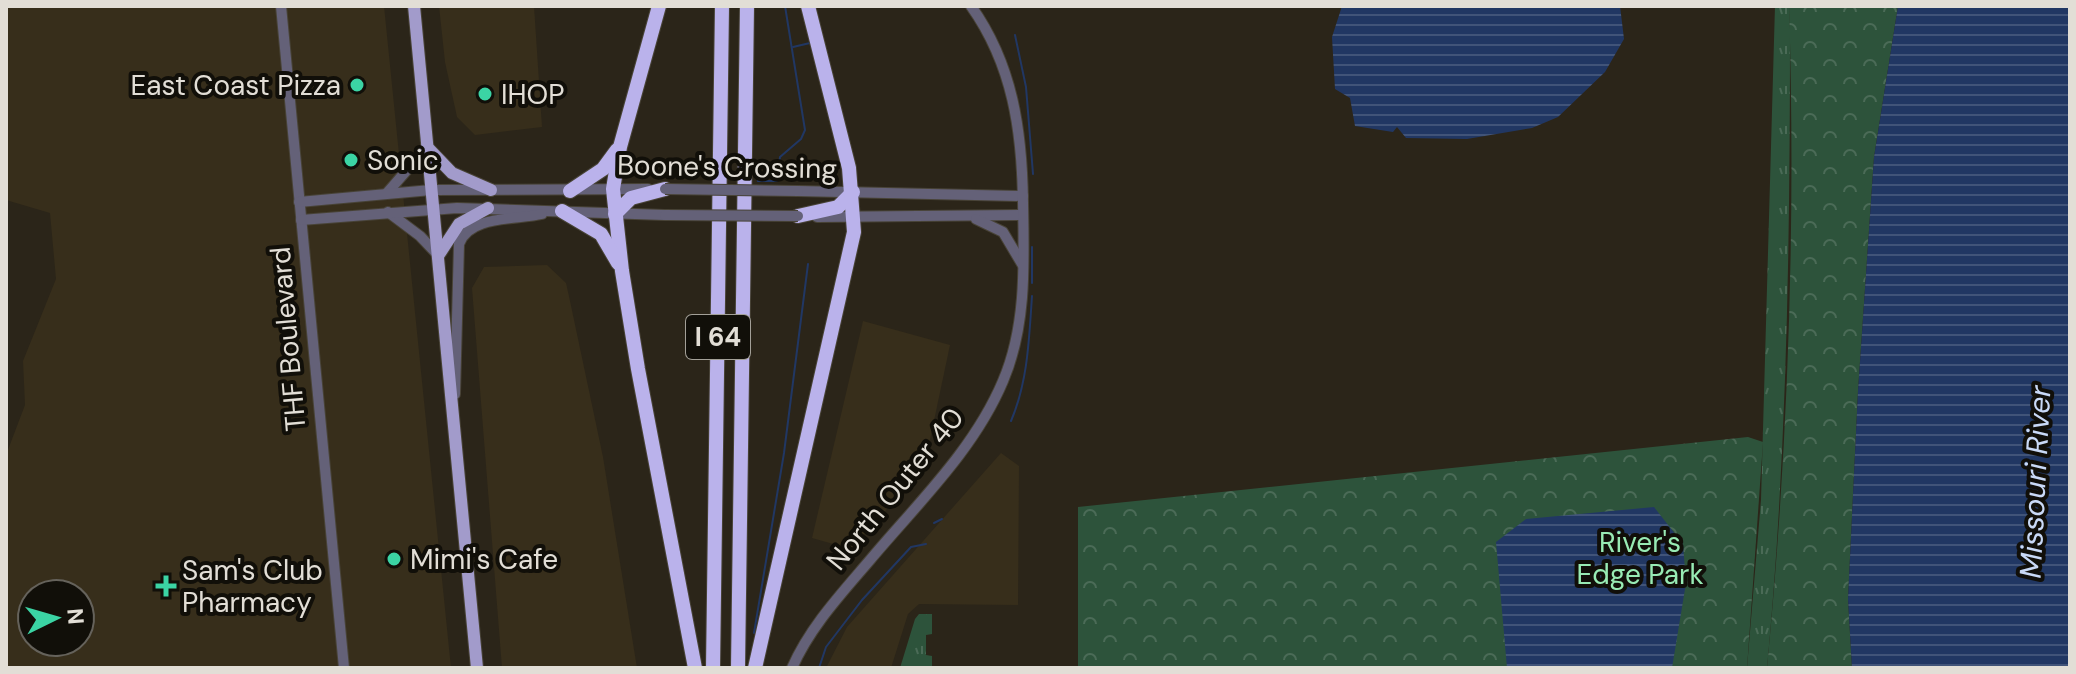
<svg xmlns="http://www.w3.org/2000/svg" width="2076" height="674" font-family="'DM Sans',sans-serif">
<defs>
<pattern id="grass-tufts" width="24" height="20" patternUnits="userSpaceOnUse" patternTransform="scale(2)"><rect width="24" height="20" fill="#2d533b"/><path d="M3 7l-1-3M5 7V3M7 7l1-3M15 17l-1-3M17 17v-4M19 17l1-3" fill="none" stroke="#4b6b57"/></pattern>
<pattern id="forest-crowns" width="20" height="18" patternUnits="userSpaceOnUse" patternTransform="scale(2)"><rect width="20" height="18" fill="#2d533b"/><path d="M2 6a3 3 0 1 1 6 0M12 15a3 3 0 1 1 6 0" fill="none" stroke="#4b6b57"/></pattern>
<pattern id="water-rules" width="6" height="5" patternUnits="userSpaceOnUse" patternTransform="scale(2)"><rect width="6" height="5" fill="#213763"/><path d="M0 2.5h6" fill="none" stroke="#415479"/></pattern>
</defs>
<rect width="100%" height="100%" fill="#2b2519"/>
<g fill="#372e1b" fill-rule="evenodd">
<path d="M6,6H384L451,668L6,666V455L25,405L23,361L56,279L50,213L6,200ZM32,594H80V642H32Z"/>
<polygon points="439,6 534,6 542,127 475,135 457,117 445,62"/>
<polygon points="547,265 566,283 570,301 603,457 637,668 502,668 472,288 484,267"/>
<polygon points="863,321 950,345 924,468 851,549 812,538"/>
<polygon points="1001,453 1019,466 1018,605 919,604 908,614 891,668 826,668 847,627"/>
</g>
<g fill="url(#grass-tufts)">
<path d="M1775,6H1789L1790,29C1790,242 1787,455 1767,668H1747L1761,500Z"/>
<polygon points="919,614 932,614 932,634 926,635 926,655 932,656 932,668 900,668 915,619"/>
</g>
<g fill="url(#forest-crowns)">
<path d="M1789,6H1898L1874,157L1858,391L1848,599L1852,668H1767C1788,449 1796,226 1789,6Z"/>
<polygon points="1748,437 1763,442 1747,668 1078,668 1078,507"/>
</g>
<g fill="url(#water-rules)">
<polygon points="1342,6 1620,6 1624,39 1605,72 1558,117 1532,128 1467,139 1406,138 1397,127 1393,132 1355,126 1350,98 1335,89 1332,37"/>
<polygon points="1898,6 2070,6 2070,668 1852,668 1848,599 1858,391 1874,157"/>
<polygon points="1654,507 1683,544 1686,583 1672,668 1507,668 1496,542 1526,519"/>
</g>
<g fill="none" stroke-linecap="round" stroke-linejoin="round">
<g stroke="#213763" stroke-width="2">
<polyline points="1015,35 1026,87 1033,174"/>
<polyline points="793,47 810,43"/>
<polyline points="757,175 758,181 777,181 780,157 801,139 805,130 785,6"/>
<polyline points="1032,247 1032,283"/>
<path d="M1011,421C1028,381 1029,339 1032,296"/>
<polyline points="934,523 942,519"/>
<polyline points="754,633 784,453 808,264"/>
<polyline points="819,668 826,647 862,600 911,547 926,544"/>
</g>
<defs>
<g id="minor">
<polyline points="281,6 344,668"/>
<polyline points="798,191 1023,196"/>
<polyline points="387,193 427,147"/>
<polyline points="299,202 431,190 648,189"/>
<polyline points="388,212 420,236 438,255"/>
<polyline points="817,217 1023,215"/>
<polyline points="976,219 1003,232 1022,264"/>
<polyline points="301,220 457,208 665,215"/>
<path d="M455,394L459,244C469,215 516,220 542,214"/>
<path d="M792,668C810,627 841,594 870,560C917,504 974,450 1003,381C1027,325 1024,261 1023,202C1022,131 1013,65 971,6"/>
</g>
<g id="major">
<polyline points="414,6 477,668"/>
<polyline points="427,147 452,173 491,190"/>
<polyline points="438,256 459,224 488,208"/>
</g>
<g id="highway">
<polyline points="659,6 620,147 613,189 622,271 638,369 695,668"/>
<polyline points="570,191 603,169 617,150"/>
<polyline points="562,211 601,234 618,263"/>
<polyline points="615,214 631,198 665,189"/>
<polyline points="798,216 838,207 853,192"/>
<polyline points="713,668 722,6"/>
<polyline points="738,668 747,6"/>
<polyline points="755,668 854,232 849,168 808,6"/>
</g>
</defs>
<use href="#minor" stroke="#484337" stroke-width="12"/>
<use href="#major" stroke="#484337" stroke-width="14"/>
<use href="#highway" stroke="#484337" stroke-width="16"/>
<use href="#minor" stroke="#646178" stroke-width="10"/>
<use href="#major" stroke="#a29bcb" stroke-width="12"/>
<use href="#highway" stroke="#bab2eb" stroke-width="14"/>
<defs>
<g id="minor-bridge">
<polyline points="665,189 798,191"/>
<polyline points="665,215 798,216"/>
</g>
</defs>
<use href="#minor-bridge" stroke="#484337" stroke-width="12" stroke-linecap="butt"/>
<use href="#minor-bridge" stroke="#646178" stroke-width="10"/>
</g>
<g fill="#3bd4a4" stroke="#110f09" stroke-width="3">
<circle cx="357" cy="85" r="8"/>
<circle cx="485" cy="94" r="8"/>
<circle cx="351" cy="160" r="8"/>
<circle cx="394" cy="559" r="8"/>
<path d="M162 574h8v8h8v8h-8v8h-8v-8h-8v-8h8z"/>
</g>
<g text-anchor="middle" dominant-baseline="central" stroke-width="8" stroke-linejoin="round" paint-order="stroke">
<rect fill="#110f09" stroke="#a3a098" stroke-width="2" x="686" y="315" width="64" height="44" rx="6"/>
<g font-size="26" font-weight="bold" fill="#e2ded6">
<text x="718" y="337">I 64</text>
</g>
<g font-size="28" fill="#e2ded6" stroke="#110f09" text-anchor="start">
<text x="341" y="85" text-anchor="end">East Coast Pizza</text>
<text x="501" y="94">IHOP</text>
<text x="367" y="160">Sonic</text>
<text x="410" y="559">Mimi's Cafe</text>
<text x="182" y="570">Sam's Club<tspan x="182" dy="32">Pharmacy</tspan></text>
</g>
<g font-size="28" fill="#e2ded6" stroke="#110f09">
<text transform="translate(727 167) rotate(1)">Boone's Crossing</text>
<text transform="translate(288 339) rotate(-95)">THF Boulevard</text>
<text transform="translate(895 489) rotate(-51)">North Outer 40</text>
</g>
<g font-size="28" fill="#98ebb4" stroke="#110f09">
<text x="1640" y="542">River's<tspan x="1640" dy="32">Edge Park</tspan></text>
</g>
<g font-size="30" font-style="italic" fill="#c9d9f6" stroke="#110f09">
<text transform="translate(2035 482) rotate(-87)">Missouri River</text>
</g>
</g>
<rect width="2076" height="674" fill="none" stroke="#e2ded6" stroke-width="16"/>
<g transform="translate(56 618) rotate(85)"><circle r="38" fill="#110f09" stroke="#65625b" stroke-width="2"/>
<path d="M0-6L14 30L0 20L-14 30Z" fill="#3bd4a4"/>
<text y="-12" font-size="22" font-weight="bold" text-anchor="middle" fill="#e2ded6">N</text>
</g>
</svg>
